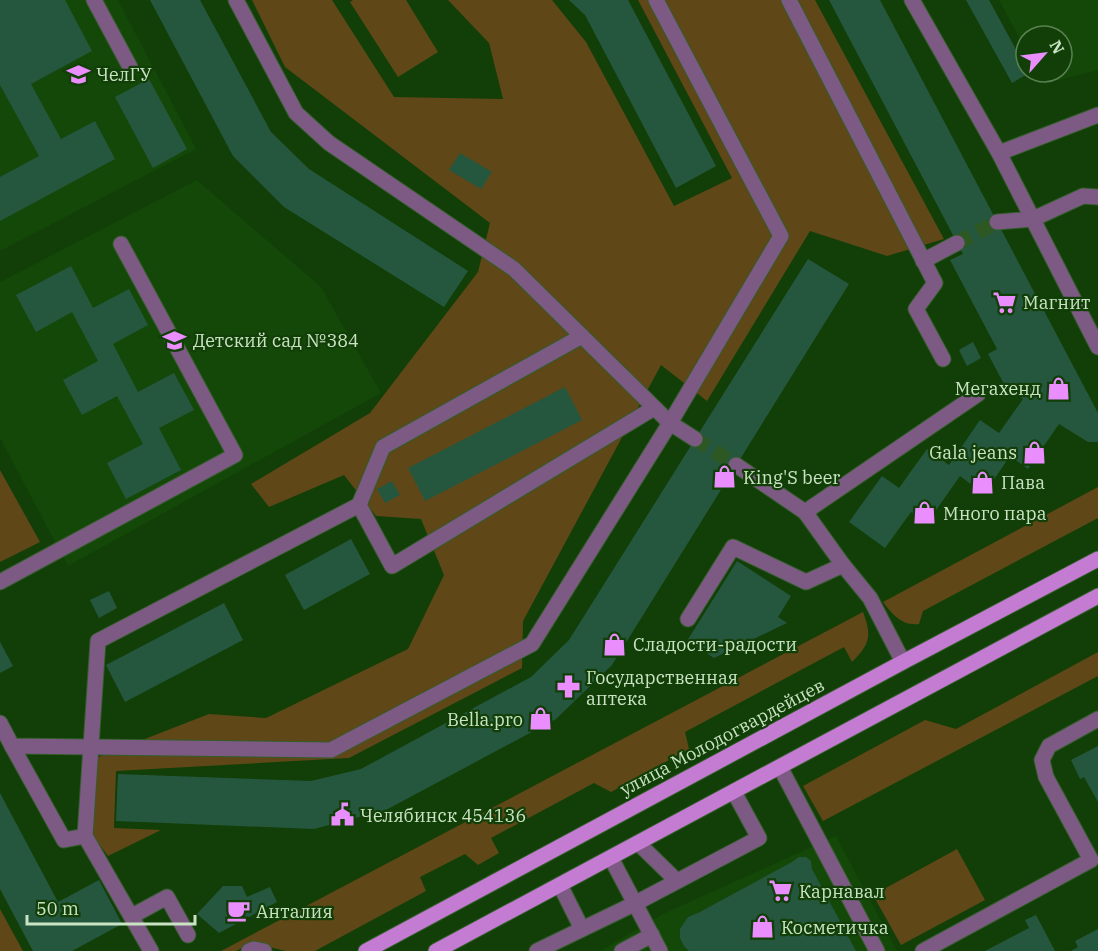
<svg xmlns="http://www.w3.org/2000/svg" width="1098" height="951" font-family="'IBM Plex Serif',serif">
<rect width="100%" height="100%" fill="#113f07"/>
<g fill="#144808">
<polygon points="0,0 118,0 196,149 0,251"/>
<polygon points="999,0 1098,0 1098,70 1044,84 1038,72 1062,72 1062,36 1026,36 1026,50"/>
<polygon points="197,180 321,287 381,393 68,566 0,438 0,282"/>
<polygon points="836,836 897,951 600,951 663,914"/>
</g>
<g fill="#604718">
<polygon points="252,0 332,0 394,97 503,99 489,43 448,0 552,0 586,42 674,206 732,178 638,0 815,0 944,239 887,256 810,231 707,401 661,365 523,621 522,668 349,758 116,771 114,828 161,830 108,856 90,832 96,758 209,714 266,718 408,649 444,575 421,519 376,516 344,475 269,507 251,484 370,413 478,272 490,223 285,67"/>
<polygon points="353,0 406,0 438,52 398,77 350,2"/>
<polygon points="0,470 40,542 0,562"/>
<path d="M1098,487V518L923,611L919,624C902,626 893,615 883,602Z"/>
<path d="M863,612C872,636 870,644 852,662L844,647L685,732L689,749L611,792L594,783L491,838L499,853L478,865L465,854L420,877L426,891L315,951H286L252,943L236,951H221Z"/>
<polygon points="1098,652 1098,676 823,821 803,786 925,720 956,729"/>
<polygon points="957,849 985,900 901,945 873,895"/>
<polygon points="0,909 23,951 0,951"/>
</g>
<g fill="#25573f">
<polygon points="0,0 65,0 92,51 31,84 61,139 95,121 115,159 0,221 0,177 39,156 0,85"/>
<polygon points="150,0 200,0 271,132 309,169 468,271 444,307 284,207 233,156"/>
<polygon points="569,0 628,0 716,166 676,188 585,15"/>
<polygon points="829,0 880,0 1098,413 1098,442 1088,442 1059,424 1028,469 1010,456 984,494 960,476 927,523 911,512 885,548 849,522 882,476 899,488 927,449 949,465 980,420 999,433 1023,399 1004,384 988,354 997,349 950,260 963,254"/>
<polygon points="966,0 989,0 1026,68 1026,72 1029,73 1012,83"/>
<polygon points="149,79 187,149 153,168 115,97"/>
<polygon points="460,153 492,172 481,189 449,170"/>
<polygon points="808,259 849,284 612,665 556,719 386,810 314,829 116,821 118,774 311,781 361,769 531,677 569,640"/>
<polygon points="71,266 93,308 129,289 148,325 113,344 138,392 174,373 194,410 159,428 181,470 126,499 107,463 143,444 117,396 82,415 63,380 98,361 72,312 36,332 16,295"/>
<polygon points="973,342 981,358 967,366 959,350"/>
<polygon points="565,387 582,420 425,501 408,468"/>
<polygon points="392,481 400,495 385,503 377,489"/>
<polygon points="351,539 370,574 304,610 285,575"/>
<polygon points="737,561 791,596 778,617 787,623 714,658 687,641"/>
<polygon points="109,591 117,608 99,618 90,600"/>
<polygon points="224,603 243,640 125,702 106,665"/>
<polygon points="0,642 13,666 0,673"/>
<polygon points="1098,746 1098,802 1084,777 1080,779 1071,760"/>
<polygon points="0,793 58,902 99,880 122,924 72,951 33,951 0,889"/>
<polygon points="799,857 806,857 811,861 812,869 856,951 689,951 684,946 680,938 680,929 688,917 698,913 792,862"/>
<polygon points="223,886 242,886 247,897 270,887 277,902 219,933 197,914"/>
<polygon points="1036,915 1055,951 985,951 1029,928 1025,920"/>
<polygon points="1098,929 1098,951 1071,951 1078,947 1075,941"/>
</g>
<g fill="none" stroke-linecap="round" stroke-linejoin="round">
<g stroke="#2d5823" stroke-width="15" stroke-dasharray="15 8" stroke-linecap="butt">
<polyline points="957,243 997,222"/>
<polyline points="695,439 736,465"/>
</g>
<defs>
<g id="minor">
<polyline points="94,0 130,67"/>
<polyline points="236,0 296,113 329,143 514,269 670,423 695,439"/>
<polyline points="789,0 935,283 916,309 943,359"/>
<polyline points="912,0 999,153 1098,347"/>
<polyline points="999,153 1098,115"/>
<polyline points="997,222 1033,219 1083,196 1098,197"/>
<polyline points="923,261 957,243"/>
<polyline points="736,465 805,512"/>
<polyline points="359,505 392,566 654,408"/>
<polyline points="0,582 235,455 121,244"/>
<polyline points="688,619 733,547 806,582 843,565"/>
<polyline points="903,662 870,598 843,565 805,512 978,394"/>
<polyline points="0,723 12,746 331,750 532,644 670,423 781,236 656,0"/>
<polyline points="12,746 64,840 85,836"/>
<polyline points="780,767 877,951"/>
<polyline points="638,843 677,881"/>
<polyline points="611,858 660,951"/>
<polyline points="560,885 582,929"/>
<polyline points="132,916 167,897 188,935"/>
<polyline points="151,951 85,836 98,641 359,505 383,447 582,336"/>
<polyline points="249,951 254,949 264,951"/>
<polyline points="537,951 634,904 759,838 734,792"/>
<polyline points="622,951 652,935"/>
<polyline points="923,951 1091,860 1046,777 1042,760 1049,746 1098,719"/>
</g>
<g id="major">
<polyline points="366,951 903,662 1098,559"/>
<polyline points="436,951 1098,596"/>
</g>
</defs>
<use href="#minor" stroke="#325d29" stroke-width="17"/>
<use href="#major" stroke="#325d29" stroke-width="17"/>
<use href="#minor" stroke="#7d5a84" stroke-width="15"/>
<use href="#major" stroke="#c47cd3" stroke-width="15"/>
</g>
<defs>
<symbol id="university-bare" viewBox="-9 -9 18 18"><path d="M0-5L7-2L0 1L-7-2ZM-4 1L0 2.5L4 1V4Q0 6-4 4Z" fill="#ea8dfd" stroke="#113f07" stroke-width="2.5" paint-order="stroke"/></symbol>
<symbol id="supermarket-bare" viewBox="-9 -9 18 18"><path d="M-6-5.5h2.5l.6 2H6L4.5 2H-2.5L-4.4-4H-6ZM-1.5 3.2a1.3 1.3 0 1 0 .1 0ZM3 3.2a1.3 1.3 0 1 0 .1 0Z" fill="#ea8dfd" stroke="#113f07" stroke-width="2.5" paint-order="stroke"/></symbol>
<symbol id="school-bare" viewBox="-9 -9 18 18"><path d="M0-5L7-2L0 1L-7-2ZM-4 1L0 2.5L4 1V4Q0 6-4 4Z" fill="#ea8dfd" stroke="#113f07" stroke-width="2.5" paint-order="stroke"/></symbol>
<symbol id="shop-bare" viewBox="-9 -9 18 18"><path d="M-5-2.5h2.3a2.7 3.5 0 0 1 5.4 0H5L5.5 6h-11ZM-1.5-2.5h3a1.5 2.3 0 0 0-3 0Z" fill="#ea8dfd" stroke="#113f07" stroke-width="2.5" paint-order="stroke"/></symbol>
<symbol id="pharmacy-bare" viewBox="-9 -9 18 18"><path d="M-2-6h4v4h4v4h-4v4h-4v-4h-4v-4h4Z" fill="#ea8dfd" stroke="#113f07" stroke-width="2.5" paint-order="stroke"/></symbol>
<symbol id="civic-bare" viewBox="-9 -9 18 18"><path d="M-.6-6.5H3V-4.5H.6V-3L4-1V1h2V6H-6V1h2V-1L-.6-3ZM-1.2 2.5V6h2.4V2.5Z" fill="#ea8dfd" stroke="#113f07" stroke-width="2.5" paint-order="stroke"/></symbol>
<symbol id="cafe-bare" viewBox="-9 -9 18 18"><path d="M-5.5-4.5H6V0H3Q3 3.5 0 3.5H-2.5Q-5.5 3.5-5.5 0ZM3-3.2v2h1.7v-2ZM-6 4.5H4V6H-6Z" fill="#ea8dfd" stroke="#113f07" stroke-width="2.5" paint-order="stroke"/></symbol>
</defs>
<g fill-rule="evenodd">
<use href="#university-bare" x="62" y="58" width="33" height="33"/>
<use href="#supermarket-bare" x="988" y="286" width="33" height="33"/>
<use href="#school-bare" x="158" y="324" width="33" height="33"/>
<use href="#shop-bare" x="1042" y="372" width="33" height="33"/>
<use href="#shop-bare" x="1018" y="436" width="33" height="33"/>
<use href="#shop-bare" x="708" y="460" width="33" height="33"/>
<use href="#shop-bare" x="966" y="466" width="33" height="33"/>
<use href="#shop-bare" x="908" y="496" width="33" height="33"/>
<use href="#shop-bare" x="598" y="628" width="33" height="33"/>
<use href="#pharmacy-bare" x="552" y="670" width="33" height="33"/>
<use href="#shop-bare" x="524" y="702" width="33" height="33"/>
<use href="#civic-bare" x="326" y="798" width="33" height="33"/>
<use href="#supermarket-bare" x="764" y="874" width="33" height="33"/>
<use href="#cafe-bare" x="222" y="894" width="33" height="33"/>
<use href="#shop-bare" x="746" y="910" width="33" height="33"/>
</g>
<g text-anchor="middle" dominant-baseline="central" stroke-width="4.5" stroke-linejoin="round" paint-order="stroke">
<g font-size="18" fill="#cae3c4" stroke="#113f07" text-anchor="start">
<text x="96" y="74">ЧелГУ</text>
<text x="1023" y="302">Магнит</text>
<text x="193" y="340">Детский сад №384</text>
<text x="1041" y="388" text-anchor="end">Мегахенд</text>
<text x="1017" y="452" text-anchor="end">Gala jeans</text>
<text x="743" y="477">King'S beer</text>
<text x="1001" y="482">Пава</text>
<text x="943" y="513">Много пара</text>
<text x="633" y="644">Сладости-радости</text>
<text x="586" y="677">Государственная<tspan x="586" dy="21">аптека</tspan></text>
<text x="523" y="719" text-anchor="end">Bella.pro</text>
<text x="360" y="815">Челябинск 454136</text>
<text x="799" y="891">Карнавал</text>
<text x="256" y="911">Анталия</text>
<text x="781" y="927">Косметичка</text>
</g>
<g font-size="18" fill="#cae3c4" stroke="#113f07">
<text transform="translate(722 737) rotate(-28)">улица Молодогвардейцев</text>
</g>
</g>
<g transform="translate(1044 54) rotate(62)"><circle r="28" fill="#113f07" stroke="#5b8153" stroke-width="1.5"/>
<path d="M0-4.5L10 22L0 15L-10 22Z" fill="#ea8dfd"/>
<text y="-9" font-size="16" font-weight="bold" text-anchor="middle" fill="#cae3c4">N</text>
</g>
<path d="M27 915v9h168v-9" fill="none" stroke="#cae3c4" stroke-width="3"/>
<text x="36" y="915" font-size="18" fill="#cae3c4" stroke="#113f07" stroke-width="4.5" paint-order="stroke">50 m</text>
</svg>
